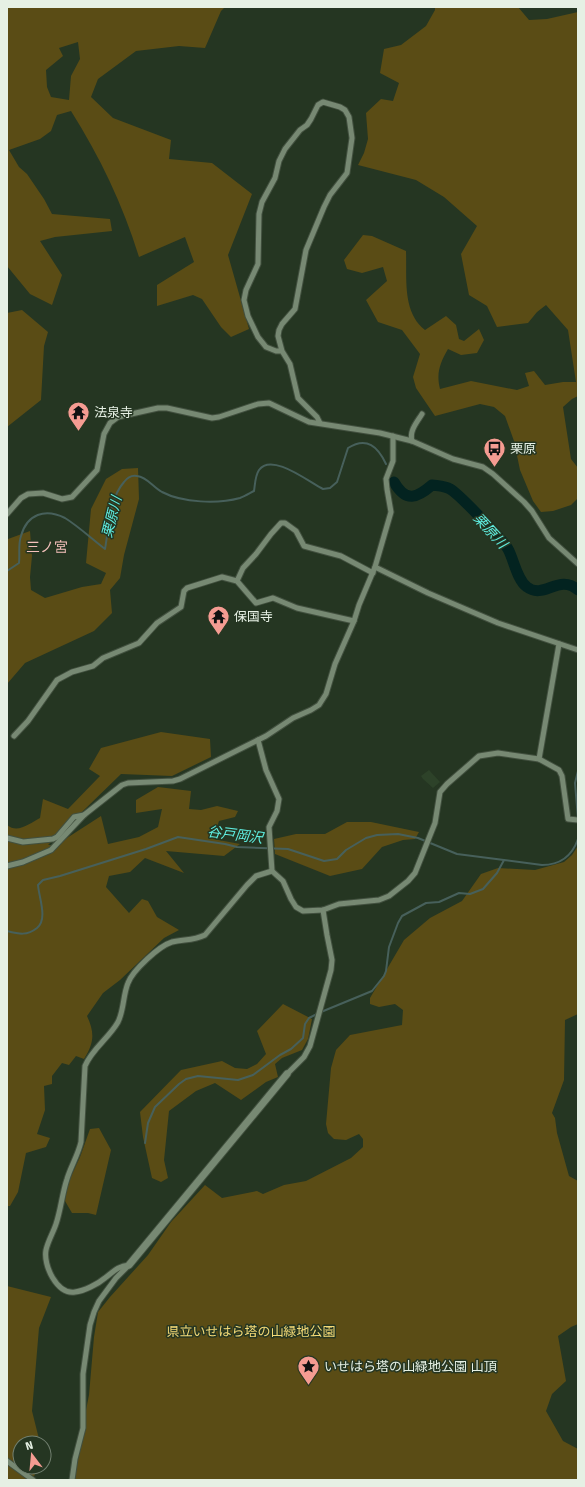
<svg xmlns="http://www.w3.org/2000/svg" width="585" height="1487" font-family="'Fira Sans','Noto Sans JP',sans-serif">
<rect width="100%" height="100%" fill="#253622"/>
<polygon fill="#2d4229" points="429,770 440,782 433,788 423,779 421,776"/>
<g fill="#5a4c15" fill-rule="evenodd">
<path d="M7,7H225L221,11L205,48L179,46L136,51L98,79L91,97L113,118L171,140L169,159L212,163L252,194L228,255L249,329L231,337L221,327L202,299L193,295L157,306V285L194,262L185,237L139,257C123,205 100,157 71,111L57,115L51,131L40,139L9,150L19,167L27,174L44,199L52,214L110,219L112,231L55,237L40,241L62,275L52,305L30,294L7,266ZM78,42L80,59L71,76L69,100L51,97L47,87L46,70L63,56L59,48Z"/>
<path d="M435,7H518L529,20L547,19L578,12V396L572,399L563,407L571,459L578,468V498L571,505L553,511L541,512L533,501L520,470L514,441L505,416L494,407L480,404L435,416L416,388L413,377L420,354L402,330L378,322L366,300L387,281L383,267L362,273L347,269L344,260L363,235L372,236L406,251C407,278 402,312 425,330L446,316L456,325L459,339L464,341L479,329L484,340L477,353L461,355L448,349C440,363 436,373 440,389L471,381L517,390L529,386L525,373L534,371L545,385L563,382H576L568,330L546,305L537,312L528,323L497,327L487,306L469,295L461,254L477,226L444,197L416,180L358,165L364,153L368,139L366,113L381,99L393,101L399,83L380,73L384,49L401,45L426,26L435,10Z"/>
<polygon points="22,310 48,332 44,346 41,400 7,427 7,313"/>
<polygon points="138,468 139,499 124,555 120,578 110,590 112,613 94,631 25,663 7,684 8,539 30,531 32,556 30,577 31,590 45,598 82,587 101,584 106,573 86,563 91,509 106,479 122,469"/>
<path d="M161,732L210,739L211,757L172,776L121,774L48,845H56L101,816L108,844L139,837L158,827L162,809L136,813V800L158,787L191,791L189,809L201,810L217,806L238,811L235,817L219,821L213,839L240,844L224,856L166,851L184,873L145,858L130,872L109,876L106,887L129,913L142,899L148,901L157,917L179,930L164,938L120,980L103,993L87,1016C95,1033 94,1043 84,1059L76,1056L69,1065L62,1063L52,1076V1084L44,1086L45,1110L37,1134L50,1138L46,1147L26,1153L18,1192L10,1206H7V825C18,834 30,823 40,818L43,799L68,809L100,776L89,769L101,748Z"/>
<polygon points="347,822 371,822 419,832 415,839 403,840 382,847 362,869 330,876 275,854 274,839 296,834 325,834"/>
<polygon points="578,846 578,1014 565,1020 564,1080 552,1113 555,1118 557,1133 569,1176 578,1181 578,1324 571,1327 558,1336 566,1381 552,1394 546,1411 563,1441 578,1449 578,1480 72,1480 89,1395 94,1337 98,1312 110,1297 148,1255 171,1222 205,1185 222,1198 257,1191 263,1194 284,1185 306,1181 351,1158 363,1147 363,1139 359,1134 346,1140 334,1139 328,1133 326,1124 331,1068 336,1050 350,1035 402,1025 403,1010 395,1004 379,1007 370,1004 370,998 404,940 430,918 462,901 481,874 498,868 535,870 564,862 572,855"/>
<polygon points="283,1004 312,1019 308,1039 302,1050 282,1058 275,1064 278,1077 266,1082 241,1100 215,1083 196,1091 169,1111 164,1160 168,1178 161,1182 152,1178 143,1137 140,1112 181,1070 222,1061 235,1068 247,1069 257,1064 266,1054 257,1031"/>
<polygon points="99,1128 111,1150 96,1215 88,1213 72,1213 65,1201 68,1183 80,1157 90,1129"/>
<polygon points="7,1286 51,1297 39,1328 32,1411 40,1443 20,1443 20,1467 37,1467 33,1480 7,1480"/>
</g>
<g fill="none" stroke-linecap="round" stroke-linejoin="round">
<g stroke="#47605b" stroke-width="2">
<path d="M7,571L19,563C20,554 18,544 21,536C27,514 45,508 65,518C78,526 92,539 105,549C109,528 109,499 124,482C127,478 132,475 137,476C147,477 153,487 162,492C183,503 218,504 240,498C245,496 250,493 254,491C255,485 255,476 259,470C272,452 310,483 323,489L330,488L337,482L348,448C367,436 378,447 386,464"/>
<polyline points="578,819 575,783 578,771"/>
<path d="M7,931C19,934 27,936 37,928C48,919 39,898 38,885L43,880L60,876L146,849L178,837L225,844L237,847L288,849L324,861L337,859L346,850L366,838L377,835L398,834L418,838L457,854L504,860"/>
<path d="M321,1012L372,991L384,976L386,971L389,947L398,923L402,916L426,903L439,902L459,893L470,894L483,889L497,873L504,860L542,865C560,865 572,856 578,839"/>
<polyline points="145,1143 148,1123 155,1107 179,1084 186,1079 198,1076 238,1080 253,1075 280,1055 291,1049 303,1038 305,1024 309,1018 317,1014"/>
</g>
<path stroke="#032320" stroke-width="11" d="M394,482C406,503 417,498 432,485C439,486 445,486 450,489C458,493 503,540 508,549C514,560 517,580 527,587C544,600 559,573 578,590"/>
<defs>
<g id="minor">
<polyline points="282,351 276,351 266,347 258,337 248,316 244,300 246,290 258,264 259,214 262,202 275,178 279,161 285,149 300,130 307,125 311,119 318,105 323,102 340,107 345,110 349,117 352,138 347,173 330,195 324,207 306,250 295,309 282,324 279,330 278,336 282,351 290,364 298,398 317,417 320,423"/>
<path d="M412,441C409,431 417,422 422,414"/>
<polyline points="7,514 21,498 28,494 43,493 62,499 72,497 97,470 104,434 110,423 118,417 158,408 167,408 212,418 219,417 258,404 269,403 309,422 380,433 412,441 453,459 483,467 493,474 524,502 532,511 549,538 578,564"/>
<polyline points="375,567 428,593 498,623 578,650"/>
<polyline points="237,581 243,568 256,554 271,534 281,523 285,523 296,531 304,546 341,556 373,573"/>
<polyline points="14,736 28,721 57,680 72,672 93,666 103,658 139,643 157,623 181,607 184,591 187,588 222,577 237,581 256,603 273,598 297,608 354,621"/>
<polyline points="258,740 266,770 279,799 277,811 269,827 272,871 283,881 291,899 296,907 303,911 323,910 339,904 379,900 389,896 408,881 415,873 435,823 440,792 447,784 479,756 498,753 539,759 559,770 562,776 568,819 578,820"/>
<polyline points="539,759 559,644"/>
<polyline points="7,838 23,842 53,839 57,837 74,817 84,815"/>
<polyline points="7,866 23,862 51,850 84,815 122,785 128,783 173,781 180,779 266,736 293,718 311,710 319,705 326,694 335,664 354,621 359,605 375,567 391,512 387,489 386,479 393,461 393,436"/>
<polyline points="287,1074 304,1057 310,1046 331,970 332,960 327,935 323,910"/>
<path d="M129,1265C118,1266 113,1272 105,1278C98,1284 84,1291 75,1292C57,1295 43,1265 46,1250C48,1241 53,1233 56,1224C61,1209 62,1194 67,1179C71,1166 78,1155 81,1142L85,1066C92,1049 109,1038 118,1022C124,1010 123,995 128,983C133,970 159,946 172,942C184,939 193,941 205,935L247,885L256,876L272,871"/>
<polyline points="7,1461 33,1480"/>
<polyline points="72,1480 75,1459 83,1428 83,1374 90,1325 94,1312 99,1301 116,1278 129,1265"/>
</g>
<polyline id="tertiary" points="129,1265 287,1074"/>
</defs>
<use href="#minor" stroke="#42503f" stroke-width="7"/>
<use href="#tertiary" stroke="#42503f" stroke-width="9"/>
<use href="#minor" stroke="#778973" stroke-width="5"/>
<use href="#tertiary" stroke="#778973" stroke-width="7"/>
</g>
<defs>
<symbol id="temple-pin" viewBox="-11 -11 22 30"><path d="M0 17L-7.5 6A9.5 9.5 0 1 1 7.5 6Z" fill="#f59c92" stroke="#253622"/><path d="M0-6L5-2H3V0L6.5 2.5H4V6H1.5V3h-3V6H-4V2.5H-6.5L-3 0V-2H-5Z" fill="#111"/></symbol>
<symbol id="bus-pin" viewBox="-11 -11 22 30"><path d="M0 17L-7.5 6A9.5 9.5 0 1 1 7.5 6Z" fill="#f59c92" stroke="#253622"/><path d="M-5-6H5V4H4V6H2V4H-2V6H-4V4H-5ZM-3.5-4V0h7V-4ZM-3.5 1.2v1.5H-2V1.2ZM2 1.2v1.5H3.5V1.2Z" fill="#111"/></symbol>
<symbol id="sight-pin" viewBox="-11 -11 22 30"><path d="M0 17L-7.5 6A9.5 9.5 0 1 1 7.5 6Z" fill="#f59c92" stroke="#253622"/><path d="M0-6L1.8-2.2L6-1.7L2.9 1.2L3.7 5.4L0 3.3L-3.7 5.4L-2.9 1.2L-6-1.7L-1.8-2.2Z" fill="#111"/></symbol>
</defs>
<g fill-rule="evenodd">
<use href="#temple-pin" x="66" y="400" width="25" height="34"/>
<use href="#bus-pin" x="482" y="436" width="25" height="34"/>
<use href="#temple-pin" x="206" y="604" width="25" height="34"/>
<use href="#sight-pin" x="296" y="1354" width="25" height="34"/>
</g>
<g text-anchor="middle" dominant-baseline="central" stroke-width="3" stroke-linejoin="round" paint-order="stroke">
<g font-size="13" fill="#e6f0e4" stroke="#253622" text-anchor="start">
<text x="94" y="412">法泉寺</text>
<text x="510" y="448">栗原</text>
<text x="234" y="616">保国寺</text>
<text x="324" y="1366">いせはら塔の山緑地公園 山頂</text>
</g>
<g font-size="13" fill="#f4da76" stroke="#253622">
<text x="251" y="1331">県立いせはら塔の山緑地公園</text>
</g>
<g font-size="14" font-style="italic" fill="#5fede0" stroke="#253622">
<text transform="translate(112 517) rotate(-76)">栗原川</text>
<text transform="translate(490 531) rotate(47)">栗原川</text>
<text transform="translate(235 835) rotate(7)">谷戸岡沢</text>
</g>
<g font-size="14" fill="#f5c1bb" stroke="#253622">
<text x="47" y="547">三ノ宮</text>
</g>
</g>
<rect width="585" height="1487" fill="none" stroke="#e6f0e4" stroke-width="16"/>
<g transform="translate(32 1455) rotate(344)"><circle r="19" fill="#253622" stroke="#728070"/>
<path d="M0-3L7 15L0 10L-7 15Z" fill="#f59c92"/>
<text y="-6" font-size="11" font-weight="bold" text-anchor="middle" fill="#e6f0e4">N</text>
</g>
</svg>
